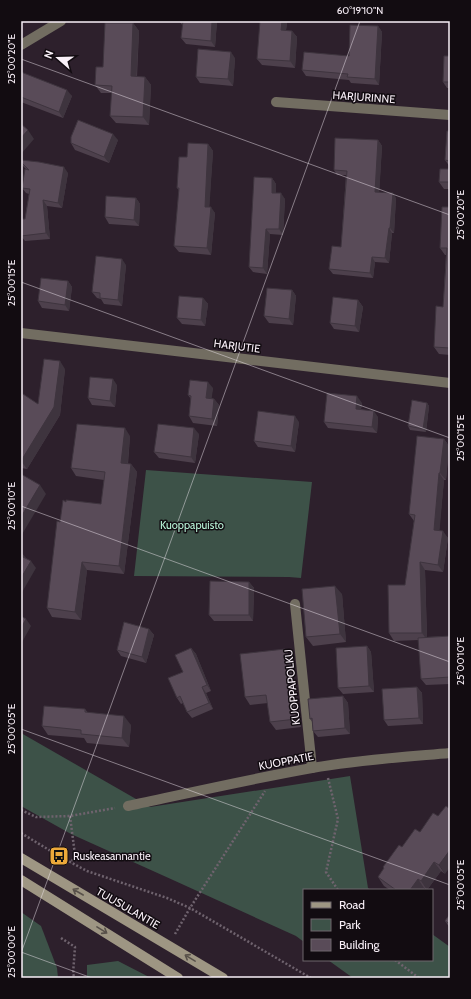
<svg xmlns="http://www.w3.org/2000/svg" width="471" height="999" font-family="Cabin,sans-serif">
<rect width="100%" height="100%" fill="#2d202c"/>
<g fill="#3d5248">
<polygon points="146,470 312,482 301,578 289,577 134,576"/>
<polygon points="21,733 150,807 350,776 368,888 371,890 304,890 304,942 296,936 173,880 71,834 21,806"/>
<polygon points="21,912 41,926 57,968 58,978 21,978"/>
<polygon points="432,934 450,947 450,978 353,978 328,960 432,960"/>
<polygon points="118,961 151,978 87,978 87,965"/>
</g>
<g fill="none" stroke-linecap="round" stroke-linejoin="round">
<g stroke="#6f636e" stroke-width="2.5" stroke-dasharray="2 2" stroke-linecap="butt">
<polyline points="328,778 338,819 326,872 338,890"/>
<polyline points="21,810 36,817 70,816 115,808"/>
<polyline points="70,816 75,855 71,863"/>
<polyline points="21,833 59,856 87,871 167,898 190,908 311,978"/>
<polyline points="175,934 190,908 265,791"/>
<polyline points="61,938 75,947 73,974 75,978"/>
<polyline points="395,960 419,978"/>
</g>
<g stroke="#726d61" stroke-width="10">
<polyline points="21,45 61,21"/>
<polyline points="276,102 450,115"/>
<polyline points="21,333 450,383"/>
<polyline points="295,604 312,768"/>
<path d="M128,806C189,793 250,779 312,768C357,760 404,757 450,753"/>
</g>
<g stroke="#9e9683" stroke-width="10">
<polyline points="21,858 223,978"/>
<polyline points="21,880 178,978"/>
</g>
</g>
<g fill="#4d404c">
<polygon points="179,21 217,21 215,47 186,44 181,38 183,26"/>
<polygon points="287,22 286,31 292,31 297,37 295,68 262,65 257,59"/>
<polygon points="133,23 139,31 137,77 145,77 151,85 149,125 116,123 110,116 112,93 101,93 95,85 103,67"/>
<polygon points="378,26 382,32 379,85 351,83 349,80 306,76 302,70 349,56"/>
<polygon points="450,56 450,88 447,88 443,82"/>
<polygon points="235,58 233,86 200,83 196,77"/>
<polygon points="21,72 72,96 63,118 21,102"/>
<polygon points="118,140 109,163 75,150 71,143"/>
<polygon points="378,140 382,146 379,192 396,198 394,233 392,233 389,263 375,262 373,278 333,274 329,269 341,247 346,175 337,175 334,170"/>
<polygon points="208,144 213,151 209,207 215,213 211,255 179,252 174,246 179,190 177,188 187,157"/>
<polygon points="21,160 68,173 62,208 47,206 50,239 25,241 21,236 21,219 25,219 29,194 26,193 22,188 26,169 21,164"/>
<polygon points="445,160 450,161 450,167"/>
<polygon points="450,169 450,355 439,354 434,347 443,307 446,255 445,255 440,248 449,207 450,189 444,189 439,182"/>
<polygon points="272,178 276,184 276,193 285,199 283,235 270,234 267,274 253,272 249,267"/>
<polygon points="136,198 140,204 139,226 109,224 105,217"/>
<polygon points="126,265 122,306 104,304 101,299 97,298 92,292"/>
<polygon points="68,281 72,287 69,311 42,308 38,301"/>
<polygon points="292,290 296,296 293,325 269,323 264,316"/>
<polygon points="203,298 208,304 205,326 182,324 177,318"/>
<polygon points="358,300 363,307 359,332 334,329 330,323"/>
<polygon points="65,369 60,415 27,469 21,468 21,398 38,404"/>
<polygon points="117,385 115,407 92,405 88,398"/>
<polygon points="213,388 211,398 214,399 219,405 217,426 193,423 189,416 191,399 188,395"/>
<polygon points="362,403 361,409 378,417 377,433 328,428 324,422"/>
<polygon points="427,403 429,406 426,432 410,430 408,426"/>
<polygon points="299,422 295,452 258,447 254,441"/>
<polygon points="199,434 195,463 159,458 154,452"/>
<polygon points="130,436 128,464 131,464 137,472 124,574 87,570 81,620 52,617 47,608 60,522 66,502 101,504 104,480 76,476 71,468"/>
<polygon points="444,439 449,446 446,480 444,480 439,530 448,538 443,572 425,570 427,637 450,636 450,684 426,685 421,679 419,640 394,641 389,633 405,585 414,521 409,514"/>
<polygon points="249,582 254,588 253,621 214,621 209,615"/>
<polygon points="342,594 346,642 313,646 306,637"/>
<polygon points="149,629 154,635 146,663 121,656 117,650"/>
<polygon points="367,646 371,652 374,692 343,694 338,688"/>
<polygon points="191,648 196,654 211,691 206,693 213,709 192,718 187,712 183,703 181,704 177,698 183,672"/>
<polygon points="285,649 290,657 295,701 299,707 301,727 276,730 270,722 268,703 250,705 245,697"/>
<polygon points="417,687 422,693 423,724 388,726 384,720"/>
<polygon points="343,696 348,703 350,734 318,737 313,731 313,723 310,719"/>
<polygon points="85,709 88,713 131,725 129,747 87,743 84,738 48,735 42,726"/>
<polygon points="415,829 445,874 441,871 427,890 424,888 423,890 390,890 384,886 378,877 384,868 383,867 402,847"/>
<polygon points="450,914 450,928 445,921"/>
</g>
<g fill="#3e343e">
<polygon points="212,21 217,21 215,47 211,41"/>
<polygon points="282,21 286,21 287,22 285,37 281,30"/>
<polygon points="133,23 139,31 136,84 131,76"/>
<polygon points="378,26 382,32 379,85 375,79"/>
<polygon points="292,31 297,37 295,68 290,61"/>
<polygon points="231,52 235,58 233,86 228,79"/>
<polygon points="145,77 151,85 149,125 143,117"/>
<polygon points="67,90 72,96 63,118 59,112"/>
<polygon points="28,130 34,139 21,154 21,138"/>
<polygon points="113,134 118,140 109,163 104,157"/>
<polygon points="378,140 382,146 379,197 375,192"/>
<polygon points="208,144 213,151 209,213 205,207"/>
<polygon points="64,167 68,173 62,208 58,203"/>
<polygon points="272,178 276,184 276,198 272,193"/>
<polygon points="281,193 285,199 283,235 279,229"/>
<polygon points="393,193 396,198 394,233 390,228"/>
<polygon points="136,198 140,204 139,226 134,220"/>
<polygon points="43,200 47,206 50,239 46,233"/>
<polygon points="211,207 215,213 211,255 207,248"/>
<polygon points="389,228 392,233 389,263 385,258"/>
<polygon points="266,229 270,234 267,274 263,268"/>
<polygon points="372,257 375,262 373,278 370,273"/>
<polygon points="122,259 126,265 122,306 118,300"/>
<polygon points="68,281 72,287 69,311 65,305"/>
<polygon points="292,290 296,296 293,325 289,319"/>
<polygon points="203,298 208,304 205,326 201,320"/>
<polygon points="358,300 363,307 359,332 355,326"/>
<polygon points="60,361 65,369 60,415 27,469 21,461"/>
<polygon points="113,379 117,385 115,407 110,401"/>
<polygon points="208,382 213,388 211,404 206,398"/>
<polygon points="357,396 362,403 360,415 356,409"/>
<polygon points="214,399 219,405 217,426 212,419"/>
<polygon points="427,403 429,406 426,432 423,429"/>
<polygon points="374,411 378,417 377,433 372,427"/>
<polygon points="295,416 299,422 295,452 291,446"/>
<polygon points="125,428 130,436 127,471 121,463"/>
<polygon points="194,428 199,434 195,463 191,457"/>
<polygon points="444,439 449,446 446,480 440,473"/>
<polygon points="131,464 137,472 124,574 119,566"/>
<polygon points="439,473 444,480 439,537 434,530"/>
<polygon points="40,485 46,494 21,536 21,517"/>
<polygon points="443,531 448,538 443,572 438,565"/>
<polygon points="21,552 27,559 21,557"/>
<polygon points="31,561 36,568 21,594 21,578"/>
<polygon points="82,562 87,570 81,620 75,612"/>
<polygon points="420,562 425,570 427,640 422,633"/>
<polygon points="249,582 254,588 253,621 249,615"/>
<polygon points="335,586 342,594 346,642 340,634"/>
<polygon points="26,619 31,626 21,644 21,628"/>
<polygon points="149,629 154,635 146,663 142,657"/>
<polygon points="367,646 371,652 374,692 369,686"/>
<polygon points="191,648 196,654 211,691 207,685"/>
<polygon points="285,649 290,657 295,701 299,707 301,727 296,719 290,699"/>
<polygon points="202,687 206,693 213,709 209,703"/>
<polygon points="417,687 422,693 423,724 419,718"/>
<polygon points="343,696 348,703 350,734 345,728"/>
<polygon points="124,716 131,725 129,747 122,738"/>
<polygon points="450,850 450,867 445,874 439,865"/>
<polygon points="434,862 441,871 427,890 421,881"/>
<polygon points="418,879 424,888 423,890 410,890"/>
</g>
<g fill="#594b58" stroke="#3e343e">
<polygon points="183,21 212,21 211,41 181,38"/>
<polygon points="260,21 282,21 281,30 292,31 290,61 257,59"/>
<polygon points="105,23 133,23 131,76 145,77 143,117 110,116 112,86 95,85 96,67 103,67"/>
<polygon points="350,25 378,26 375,79 347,77 348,74 302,70 304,52 349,56"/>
<polygon points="198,49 231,52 228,79 196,77"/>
<polygon points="444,56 450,56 450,82 443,82"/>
<polygon points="21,72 67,90 59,112 21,97"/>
<polygon points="78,120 113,134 104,157 71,143 71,137"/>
<polygon points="21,124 28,130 21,138"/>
<polygon points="447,131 450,131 450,161 445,160"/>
<polygon points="335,138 378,140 375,192 393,193 390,228 389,228 385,258 372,257 370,273 329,269 332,246 341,247 347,171 334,170"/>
<polygon points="188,143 208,144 205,207 211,207 207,248 174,246 179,188 177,188 179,157 187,157"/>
<polygon points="21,160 39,162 64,167 58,203 43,200 46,233 21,236 21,219 25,219 30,189 22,188 25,169 29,170 21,162"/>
<polygon points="440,169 450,169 450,348 434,347 436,306 443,307 447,248 440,248 442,207 449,207 450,182 439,182"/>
<polygon points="254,177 272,178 272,193 281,193 279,229 266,229 263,268 249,267"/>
<polygon points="106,196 136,198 134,220 105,217"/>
<polygon points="96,256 122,259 118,300 100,298 100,293 92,292"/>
<polygon points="41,278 68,281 65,305 38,301"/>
<polygon points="267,288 292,290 289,319 264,316"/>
<polygon points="179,296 203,298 201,320 177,318"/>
<polygon points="333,297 358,300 355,326 330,323"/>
<polygon points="44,359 60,361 54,407 21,461 21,398 23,394 38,404"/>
<polygon points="90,377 113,379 110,401 88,398"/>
<polygon points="190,380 208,382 206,398 214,399 212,419 189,416 191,396 188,395"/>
<polygon points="327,393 357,396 356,409 374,411 372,427 324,422"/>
<polygon points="412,400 427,403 423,429 408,426"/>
<polygon points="258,411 295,416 291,446 254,441"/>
<polygon points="77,424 125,428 121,463 131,464 119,566 82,562 75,612 47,608 57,521 60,522 63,500 66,502 66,500 101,504 105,472 71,468"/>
<polygon points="158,424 194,428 191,457 154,452"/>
<polygon points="417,436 444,439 440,473 439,473 434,530 443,531 438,565 420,562 422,633 389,633 388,585 405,585 415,515 409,514"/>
<polygon points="21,474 40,485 21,517"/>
<polygon points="21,556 31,561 21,578"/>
<polygon points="210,581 249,582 249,615 209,615"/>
<polygon points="335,586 340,634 306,637 302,589"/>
<polygon points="21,616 26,619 21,628"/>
<polygon points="124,622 149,629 142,657 117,650"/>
<polygon points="450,636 450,677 421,679 418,638"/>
<polygon points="367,646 369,686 338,688 336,648"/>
<polygon points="191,648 207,685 202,687 209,703 187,712 180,696 177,698 168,678 183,672 175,655"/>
<polygon points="285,649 290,699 294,699 296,719 270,722 266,695 245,697 240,654"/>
<polygon points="417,687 419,718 384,720 382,689"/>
<polygon points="343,696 345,728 313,731 312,718 310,719 308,699"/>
<polygon points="44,706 85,709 85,712 124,716 122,738 81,734 81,730 42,726"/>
<polygon points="446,806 450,809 450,850 439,865 434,862 421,881 418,879 410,890 396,890 378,877 384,868 383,867 399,845 402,847 415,829 420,832 433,813 438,816"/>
<polygon points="450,914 450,924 445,921"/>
</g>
<defs><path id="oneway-shaft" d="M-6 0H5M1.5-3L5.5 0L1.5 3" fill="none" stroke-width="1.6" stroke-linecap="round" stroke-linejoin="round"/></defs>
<g stroke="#58514a">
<use href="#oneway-shaft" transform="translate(78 892) rotate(-150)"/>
<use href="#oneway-shaft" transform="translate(102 930) rotate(32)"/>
<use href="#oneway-shaft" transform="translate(190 958) rotate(-149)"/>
</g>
<path fill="none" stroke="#f9f0f8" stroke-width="1" stroke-opacity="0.45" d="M21,59L450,215M21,282L450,438M21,506L450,662M21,729L450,885M21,952L92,978M21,953L360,21"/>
<defs>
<symbol id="bus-square" viewBox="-11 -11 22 22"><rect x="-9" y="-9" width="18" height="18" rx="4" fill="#eca93a" stroke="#120c11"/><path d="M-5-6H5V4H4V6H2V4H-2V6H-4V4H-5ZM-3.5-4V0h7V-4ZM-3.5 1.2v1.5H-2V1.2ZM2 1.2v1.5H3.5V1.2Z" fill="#111"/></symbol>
</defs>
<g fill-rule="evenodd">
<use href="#bus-square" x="48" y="845" width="22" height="22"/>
</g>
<g text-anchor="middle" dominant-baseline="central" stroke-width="3" stroke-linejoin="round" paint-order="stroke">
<g font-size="11" fill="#f9f0f8" stroke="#120c11">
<text transform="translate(364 97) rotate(4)">HARJURINNE</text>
<text transform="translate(237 346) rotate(7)">HARJUTIE</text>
<text transform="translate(292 687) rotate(-96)">KUOPPAPOLKU</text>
<text transform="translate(286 761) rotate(-11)">KUOPPATIE</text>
<text transform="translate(128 908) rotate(30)">TUUSULANTIE</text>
</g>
<g font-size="11" fill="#b9f4d8" stroke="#120c11">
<text x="192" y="525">Kuoppapuisto</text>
</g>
<g font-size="11" fill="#f9f0f8" stroke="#120c11" text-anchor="start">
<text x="73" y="856">Ruskeasannantie</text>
</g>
</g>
<rect width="471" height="999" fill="none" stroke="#120c11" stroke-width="44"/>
<rect x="303" y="889" width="130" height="72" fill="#120c11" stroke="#6e676d"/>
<rect x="311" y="902" width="20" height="6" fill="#9e9683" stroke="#6e676d"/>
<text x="339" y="909" font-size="12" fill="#f9f0f8">Road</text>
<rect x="311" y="919" width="20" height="12" fill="#3d5248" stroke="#6e676d"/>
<text x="339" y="929" font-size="12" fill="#f9f0f8">Park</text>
<rect x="311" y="939" width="20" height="12" fill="#594b58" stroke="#6e676d"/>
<text x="339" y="949" font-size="12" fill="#f9f0f8">Building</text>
<g transform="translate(58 58) rotate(290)" stroke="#120c11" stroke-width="3" paint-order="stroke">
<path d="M0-3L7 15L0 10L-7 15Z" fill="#f9f0f8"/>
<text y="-6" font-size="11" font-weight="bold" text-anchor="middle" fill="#f9f0f8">N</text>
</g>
<rect x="22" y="22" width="427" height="955" fill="none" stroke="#f9f0f8" stroke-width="1.5"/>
<g font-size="10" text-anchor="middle" fill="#f9f0f8">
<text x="360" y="14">60°19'10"N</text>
<text transform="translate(11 59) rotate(-90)" y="4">25°00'20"E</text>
<text transform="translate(460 215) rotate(-90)" y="4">25°00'20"E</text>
<text transform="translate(11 283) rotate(-90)" y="4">25°00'15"E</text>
<text transform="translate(460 438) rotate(-90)" y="4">25°00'15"E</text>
<text transform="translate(11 506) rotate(-90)" y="4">25°00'10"E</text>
<text transform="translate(460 661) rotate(-90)" y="4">25°00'10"E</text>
<text transform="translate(11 729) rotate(-90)" y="4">25°00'05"E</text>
<text transform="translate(460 885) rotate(-90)" y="4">25°00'05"E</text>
<text transform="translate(11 952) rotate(-90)" y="4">25°00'00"E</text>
</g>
</svg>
